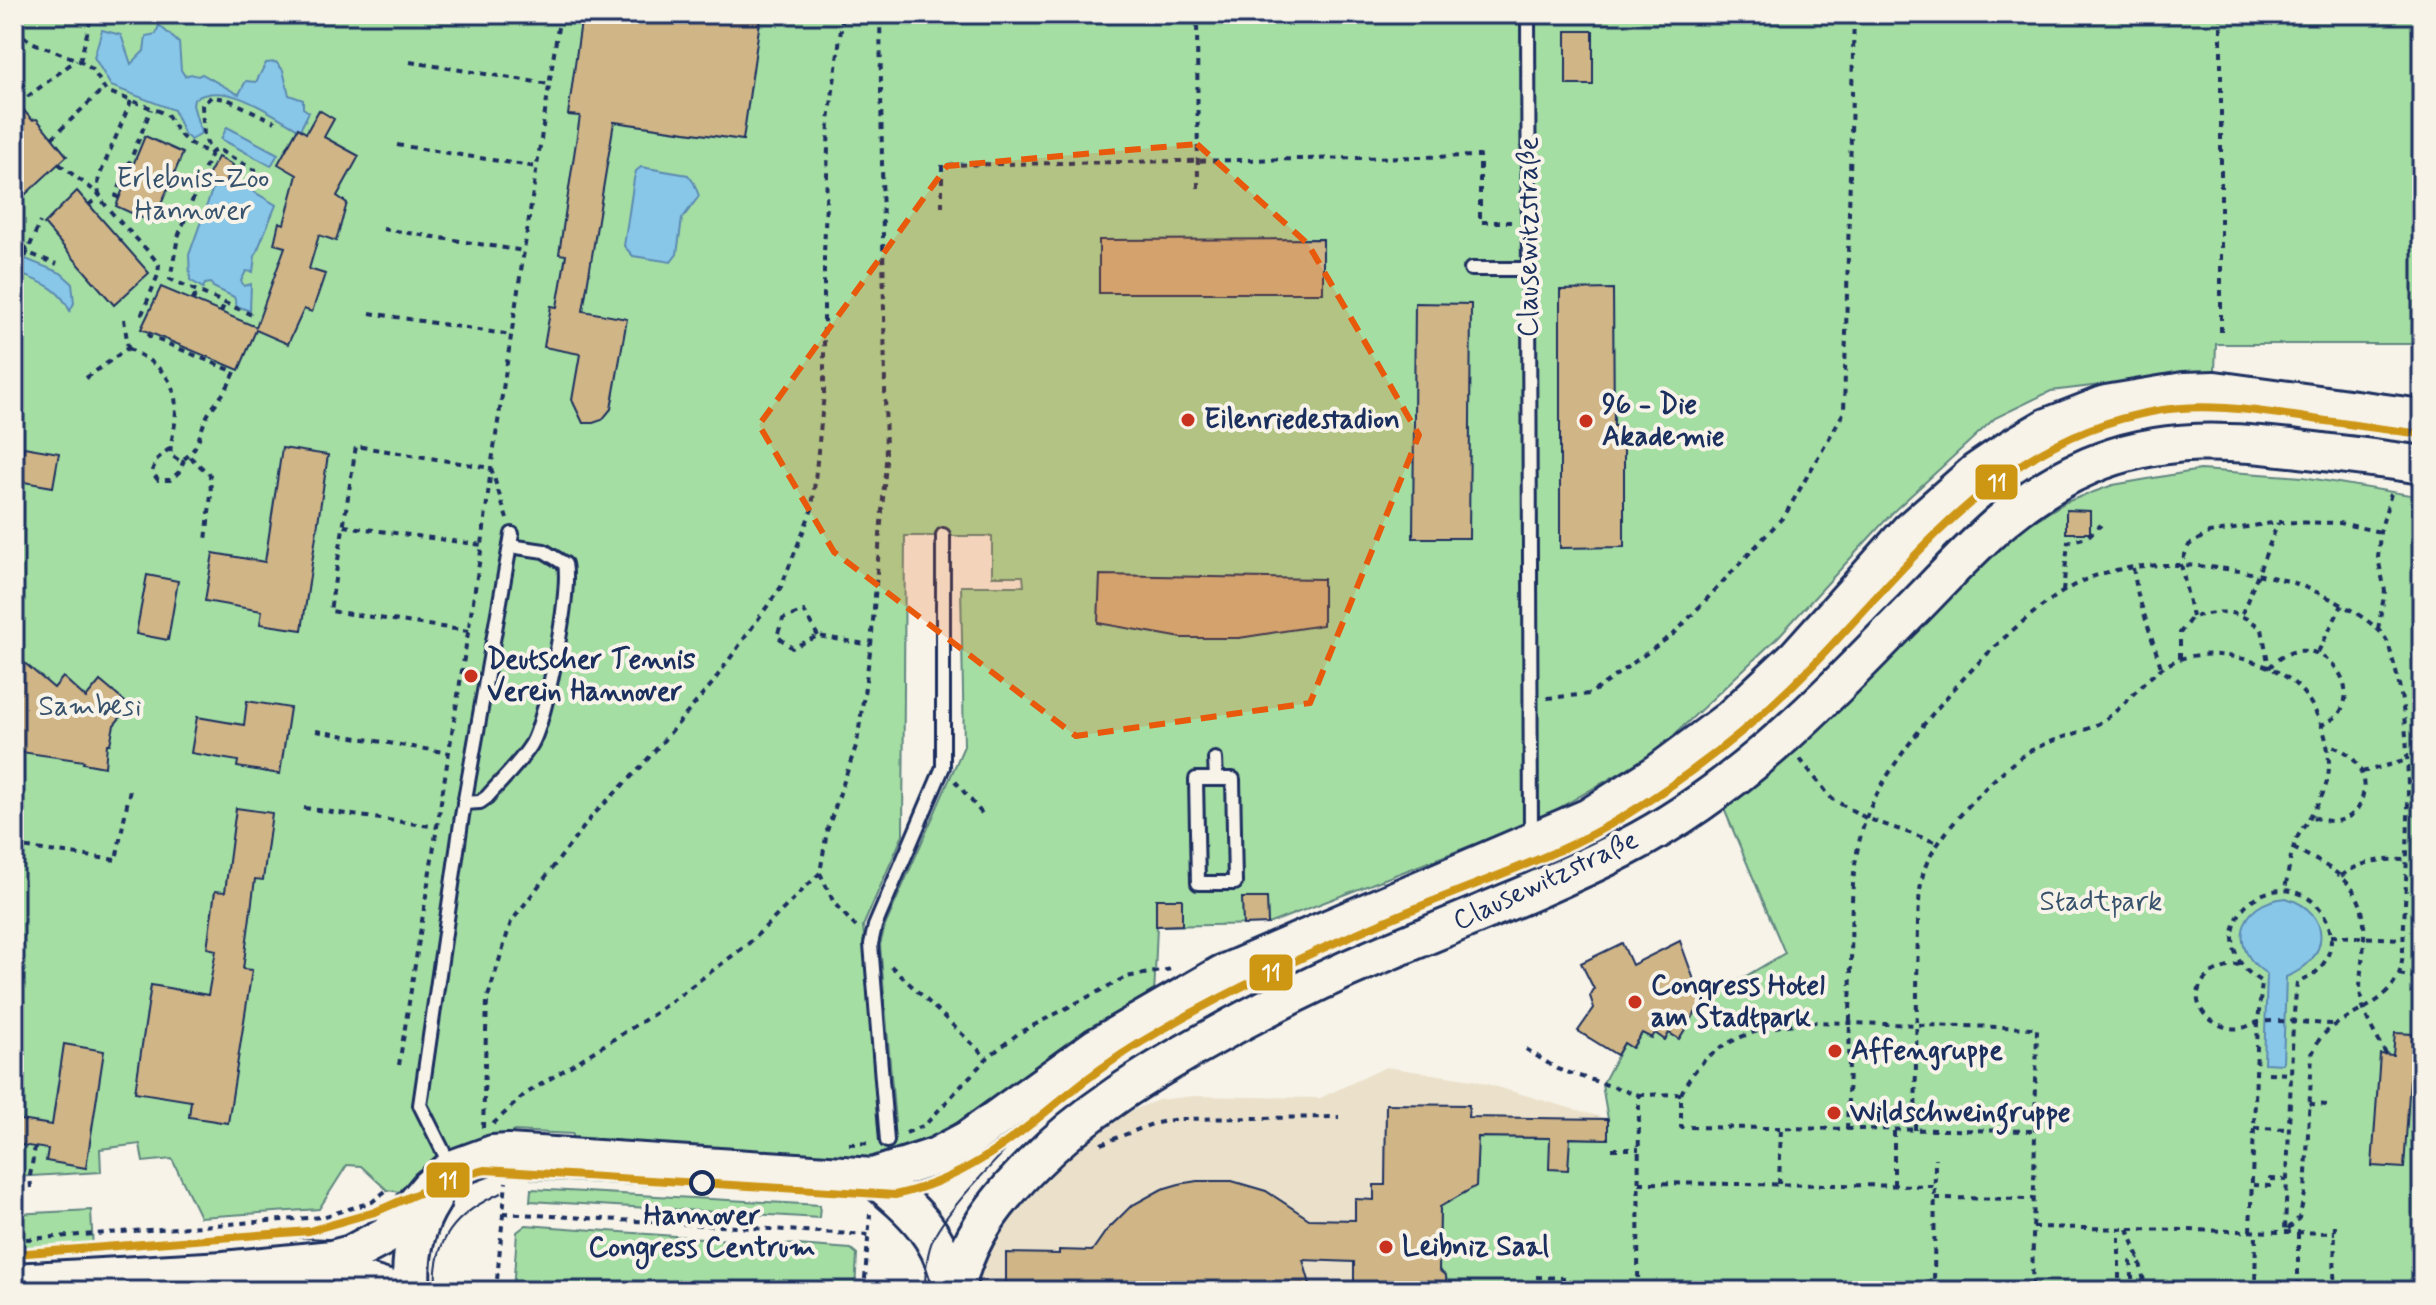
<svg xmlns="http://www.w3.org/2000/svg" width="2436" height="1305" font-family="Mynerve,sans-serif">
<rect width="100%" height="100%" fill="#f7f3e8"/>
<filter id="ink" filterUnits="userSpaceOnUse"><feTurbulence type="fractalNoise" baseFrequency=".0125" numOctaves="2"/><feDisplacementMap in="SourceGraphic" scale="16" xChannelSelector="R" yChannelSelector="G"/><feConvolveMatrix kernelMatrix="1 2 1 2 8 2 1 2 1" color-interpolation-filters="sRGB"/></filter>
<g filter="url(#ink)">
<polygon fill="#ebe1cb" points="1386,1067 1473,1080 1608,1119 1603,1291 970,1291 970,1285 1009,1211 1064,1152 1118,1116 1158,1100 1194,1096 1320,1098"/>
<g fill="#a5dea3" stroke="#608680" stroke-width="2" fill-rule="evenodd">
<path d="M14,14H2422V344H2216L2215,371L2051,391L1995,418L1894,511L1778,637L1656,752L1540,819L1268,924L1157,926L1154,998L929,1144L874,1158L847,1161L573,1146V1134L513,1131L512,1143L407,1193L387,1190L361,1166L347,1165L319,1209L200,1217L172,1159L143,1162L140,1144L100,1149L101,1172L14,1177ZM905,536H992V576H1023L1024,586H961L964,746L885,926L880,945L895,1122L880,1127L863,926L903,835Z"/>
<polygon points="2200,470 2303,477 2422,497 2422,1291 1443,1291 1447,1288 1446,1276 1439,1270 1440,1203 1447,1203 1476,1186 1477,1154 1468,1137 1607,1139 1608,1119 1602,1085 1624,1043 1633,1048 1642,1033 1651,1038 1655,1033 1665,1039 1669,1033 1679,1039 1702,1002 1785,953 1722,804 1794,750 2021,529 2066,502 2113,485"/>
<polygon points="532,1165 821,1182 820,1195 531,1179"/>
<polygon points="531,1189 820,1205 819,1218 530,1201"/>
<polygon points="91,1210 93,1250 14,1254 14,1214"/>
<polygon points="526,1225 851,1249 857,1254 855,1291 513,1291 517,1232"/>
</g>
<g fill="#88c7e8" stroke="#5c8ab1" stroke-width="2">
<path d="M159,25L179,43L181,70L185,76L191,74L198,76L202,74L236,93L239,94L246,81L256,82L266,63L276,62L283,70L289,95L303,100V108L309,112L300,130C269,113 227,80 194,99L193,105L201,133L191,140L184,134L174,110L111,86L94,57L102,30L121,35L131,64L144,51L146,36L156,34Z"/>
<polygon points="227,127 278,154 271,166 221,139"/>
<polygon points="641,167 688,175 694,183 699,196 682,219 677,254 671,262 633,256 624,246 634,179 636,171"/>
<polygon points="229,177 276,205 255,256 253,272 246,271 241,281 244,286 251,284 250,311 237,306 234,297 213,287 211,283 205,284 203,288 190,280 189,255 215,182 224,187"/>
<path d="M14,242L23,258L61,273L72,283L74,303L70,311C59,286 38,281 14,272Z"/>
<path d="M2286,898C2333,912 2331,960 2286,977L2283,1064L2264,1063L2267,974C2227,949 2238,902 2286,898Z"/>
</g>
<g fill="#d0b686" stroke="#1b2f5e" stroke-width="2">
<polygon points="582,14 761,14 743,140 614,122 583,311 627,319 611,409 602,420 593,423 583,423 572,400 580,354 544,347 551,306 557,307 566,255 559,254 580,116 568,115"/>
<rect x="1566" y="31" width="27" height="54"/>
<polygon points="14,99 32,120 37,119 67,156 14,205"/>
<polygon points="319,110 334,119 324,137 359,156 337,196 347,203 336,241 319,235 309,269 325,274 312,312 304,309 288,344 256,330 239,370 141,329 161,287 256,327 285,247 274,244 279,222 284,224 297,175 278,164 298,128 306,133"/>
<polygon points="145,136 183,153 153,223 116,206"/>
<polygon points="218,157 233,165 224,187 207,178"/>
<polygon points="77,191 149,273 114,305 44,224"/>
<polygon points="1323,239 1323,293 1099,293 1099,240"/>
<polygon points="1613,289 1614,426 1624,426 1624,547 1560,548 1560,290"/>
<polygon points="1415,303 1471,304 1469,538 1413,538"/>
<polygon points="24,447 59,453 53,487 18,481"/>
<polygon points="282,448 328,455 302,630 260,624 262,611 205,601 213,553 265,562"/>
<polygon points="2066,510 2090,511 2090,533 2066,533"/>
<polygon points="147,575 178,581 168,640 136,634"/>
<polygon points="1100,575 1323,579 1323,625 1239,638 1182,638 1098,623"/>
<polygon points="14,654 54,688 63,677 86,698 100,681 130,706 114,725 110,744 107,744 105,767 83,763 84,761 14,751"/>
<polygon points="247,701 290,708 280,774 237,767 238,761 191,753 197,717 244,725"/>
<polygon points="236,808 272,813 263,880 255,879 243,969 252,970 228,1123 189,1117 191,1101 135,1092 151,985 208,995 216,950 207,948 215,891 225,892"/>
<polygon points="1242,898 1267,898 1268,924 1243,925"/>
<polygon points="1156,899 1182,899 1182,925 1156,926"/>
<polygon points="1680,941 1702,1002 1679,1039 1669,1033 1665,1040 1655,1033 1652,1038 1642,1033 1632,1048 1624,1043 1617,1055 1578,1031 1594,1008 1590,996 1594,989 1581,963 1622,943 1632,965"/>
<polygon points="2395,1033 2413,1034 2404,1168 2372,1166 2380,1054 2393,1055"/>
<polygon points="64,1044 104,1051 86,1168 46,1161 48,1149 14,1144 14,1119 52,1125"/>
<polygon points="1386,1104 1469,1105 1468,1117 1608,1119 1608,1139 1570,1138 1568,1170 1549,1169 1550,1138 1478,1137 1476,1186 1440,1207 1439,1270 1446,1276 1447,1291 1354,1291 1354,1262 1303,1260 1312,1291 1006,1291 1006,1253 1059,1254 1059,1250 1092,1251 1106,1231 1131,1206 1162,1189 1179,1184 1197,1181 1232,1181 1266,1191 1309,1219 1355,1220 1355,1199 1374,1200 1374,1185 1385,1185"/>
</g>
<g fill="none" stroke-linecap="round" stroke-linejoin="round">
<defs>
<g id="lane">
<polyline points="1528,14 1531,839"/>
<polyline points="1471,269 1529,269"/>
<polyline points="1215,759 1216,779"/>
<polygon points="1196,779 1233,779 1235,883 1198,883"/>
<path d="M464,803L480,802L487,797C502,780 519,764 531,745C546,721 571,592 565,564L544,551L510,546"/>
<polyline points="887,1141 871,944 875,926 943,767 943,535"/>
<polyline points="450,1165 420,1105 462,816 512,534"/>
</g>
<g id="secondary">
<polyline points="873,1177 937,1156 967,1140 1096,1047 1222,974 1589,817 1658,773 1730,719 1797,656 1909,531 1976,472 2011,448 2047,427 2106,404 2184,391 2215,390 2422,418"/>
<polyline points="297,1277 368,1283 394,1291"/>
<path d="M14,1282L224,1270L332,1259L351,1254L385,1236L400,1223L429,1188L452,1169L493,1154L508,1153L873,1177C914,1211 943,1236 952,1291"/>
<path d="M412,1291C409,1258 414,1229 432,1201"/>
<path d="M955,1291C967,1238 995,1202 1032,1165C1085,1111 1148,1073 1213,1037C1265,1008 1318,981 1373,958C1457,922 1543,890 1625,848C1735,792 1821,703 1905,617C1965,557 2010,500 2089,466C2161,435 2232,440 2307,450C2346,455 2384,459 2422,465"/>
</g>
</defs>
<use href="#lane" stroke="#1b2f5e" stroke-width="18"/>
<use href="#secondary" stroke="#1b2f5e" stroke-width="42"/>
<g stroke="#1b2f5e" stroke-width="4" stroke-dasharray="6 6" stroke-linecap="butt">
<polyline points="1197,14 1198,190"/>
<polyline points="2221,14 2221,332"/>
<polyline points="950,16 1099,14"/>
<path d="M14,29L31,42L80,61L93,70L106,91L167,114C181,139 185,143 211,153L178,237L170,279L252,315"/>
<polyline points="80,61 92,14"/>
<polyline points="410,62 549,84"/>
<path d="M131,101L99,177C98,184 97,189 100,196C107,213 146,245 159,265L158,275L142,314L147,316"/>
<polyline points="18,104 76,60"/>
<polyline points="52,138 104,88"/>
<polyline points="397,145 537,167"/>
<polyline points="59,164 100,195 89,205"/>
<polyline points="267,177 217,149 211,153 204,136 202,105 211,97 227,99 275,122"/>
<polyline points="119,198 116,196 151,109"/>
<polyline points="942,207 942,165 1480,156 1480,222 1511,222"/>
<polyline points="14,225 28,253 57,264"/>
<polyline points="383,229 524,251"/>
<polyline points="16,279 40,222"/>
<polyline points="193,300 197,291"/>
<polyline points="221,312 225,303"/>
<polyline points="370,313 511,335"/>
<polyline points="124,319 128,348"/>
<path d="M128,348C163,367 180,381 175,423C174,434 169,445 171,455L180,461C202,450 198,429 210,411C220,398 228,388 235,372L149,336L150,332"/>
<polyline points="86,378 128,348"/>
<polyline points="170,448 156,460 152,472 158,480 170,480 179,472 184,460"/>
<polyline points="190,457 210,475 211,494 206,541"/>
<polyline points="344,526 482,545"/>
<polyline points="2133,568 2138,595 2161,667"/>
<polyline points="2063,592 2068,542 2087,537 2101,525"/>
<polyline points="2242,614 2278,523"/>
<polyline points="2192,617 2181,564 2189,545 2209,533 2278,522 2340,523 2380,532"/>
<polyline points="2378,629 2385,591 2378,558 2380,532 2392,490"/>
<polyline points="469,631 330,611 356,446 491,468 507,519"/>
<polyline points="818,636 804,611 783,619 777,636 792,648 818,636 871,645"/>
<polyline points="2318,652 2342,605"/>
<path d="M2180,658V633L2192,617C2224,610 2236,609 2262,629L2269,668"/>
<path d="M2269,668C2310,621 2366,681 2338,715C2335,719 2326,722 2322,725"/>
<polyline points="1547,698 1590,694 1676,632 1785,515 1844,412 1854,14"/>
<polyline points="316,731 449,753"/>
<polyline points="1800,759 1832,799 1866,818 1938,843"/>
<polyline points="2362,772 2408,760"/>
<polyline points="955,781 984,816"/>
<polyline points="304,808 437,827"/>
<path d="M2313,817C2319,819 2326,821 2332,821C2373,822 2377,754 2327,745"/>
<polyline points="14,846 116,860 130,789"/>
<path d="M2293,848C2334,869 2367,884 2364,937C2364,958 2358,977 2361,998C2364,1018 2377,1037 2386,1054"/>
<polyline points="820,873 834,903 856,927"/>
<path d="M2341,876C2364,860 2380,859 2407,860"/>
<polyline points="2331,936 2403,939"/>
<path d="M2240,964C2224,968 2205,971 2199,989C2191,1012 2220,1032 2242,1028C2248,1027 2253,1023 2259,1022C2283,1019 2311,1024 2335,1024"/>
<polyline points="891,966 987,1058"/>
<polyline points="2399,974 2422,979"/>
<polyline points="1526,1049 1557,1069 1639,1095 1638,1291"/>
<polyline points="399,1065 482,545 491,468 560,14"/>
<polyline points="2268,1073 2291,1074"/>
<path d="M1681,1094C1706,1040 1757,1027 1812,1022L2037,1028L2032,1291"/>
<polyline points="1639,1095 1681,1094 1681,1127 2035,1131"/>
<polyline points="2309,1104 2329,1105"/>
<polyline points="493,1124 524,1095 654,1014 747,945 820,873 827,831 857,743 871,645 886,462 880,14"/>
<polyline points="483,1128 487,1000 511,922 593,815 640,768 711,685 781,587 812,509 824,394 824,255 829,121 843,14"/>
<polyline points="2254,1128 2289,1129"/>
<path d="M1847,1129C1849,1074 1850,1019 1851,964C1852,915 1849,863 1867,816C1893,745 2017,608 2087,579C2145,555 2225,566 2284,580C2309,586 2376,618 2387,641C2390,647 2391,655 2393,661C2408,711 2408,765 2408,817C2407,853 2406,888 2404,924C2403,939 2404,960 2399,974C2385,1008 2345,1012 2322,1036C2318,1040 2315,1048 2312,1054L2305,1194L2299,1218L2285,1232"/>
<path d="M1915,1130L1918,922C1919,904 1919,885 1925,868C1934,838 2005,762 2034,749C2055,738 2081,734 2101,722C2129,705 2145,674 2175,661C2208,646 2268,659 2295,684C2316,704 2329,736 2329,765C2329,794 2311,813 2298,836C2290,851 2289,871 2285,889"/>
<polyline points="906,1133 925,1125 987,1058 1019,1033 1126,977 1172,969"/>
<polyline points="849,1144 872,1143"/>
<polyline points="1101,1144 1152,1124 1177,1119 1339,1117"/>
<polyline points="1612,1149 1639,1149"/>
<polyline points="1639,1183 1935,1186"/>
<polyline points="1779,1184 1781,1128"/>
<polyline points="1894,1185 1894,1129"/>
<polyline points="2253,1185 2270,1186 2270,1179 2287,1180"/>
<polyline points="31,1188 30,1176 35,1147"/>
<polyline points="1935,1198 2033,1199"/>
<polyline points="503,1213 869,1235"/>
<polyline points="2033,1227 2335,1233"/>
<polyline points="2128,1229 2139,1258 2146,1291"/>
<path d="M2250,1231L2258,1022L2262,982C2245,972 2233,958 2233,937C2233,923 2241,907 2252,900C2306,864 2359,936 2314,974C2309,978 2302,980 2297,983L2293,1023L2285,1230"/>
<polyline points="2298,1233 2298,1291"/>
<polyline points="14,1240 322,1217 372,1202 388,1189"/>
<polyline points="1536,1277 1565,1278"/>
<polyline points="1934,1290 2013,1291"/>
<polyline points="496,1291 506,1182"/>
<polyline points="864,1291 870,1214"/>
<polyline points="1921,1291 1934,1290 1935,1158"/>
<polyline points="2119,1291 2119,1229"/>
<polyline points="2133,1291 2131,1262 2139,1258"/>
<polyline points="2255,1291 2256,1232"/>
<polyline points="2334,1291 2335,1221"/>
</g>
<use href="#lane" stroke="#f7f3e8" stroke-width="12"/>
<use href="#secondary" stroke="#f7f3e8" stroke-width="36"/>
<g stroke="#1b2f5e" stroke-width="2">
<polyline points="258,1236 328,1239"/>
<path d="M436,1291C432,1240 456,1213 501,1193"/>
<path d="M925,1291C925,1273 926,1251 935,1235C954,1201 995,1163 1021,1133"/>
</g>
<defs>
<path id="tram-1" d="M14,1254L309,1231L375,1212L453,1178L485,1170L895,1195C977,1176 1019,1132 1083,1082C1109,1062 1137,1044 1165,1028C1250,979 1340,939 1431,902C1497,875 1565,853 1626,815C1694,773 1758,722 1813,665C1917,557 1999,438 2156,411C2206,402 2258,411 2307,418C2345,424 2384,429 2422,434"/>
</defs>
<use href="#tram-1" stroke="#f7f3e8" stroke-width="14"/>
<use href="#tram-1" stroke="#cd9613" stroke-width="8"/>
</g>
</g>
<path fill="#e8590c" fill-opacity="0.2" stroke="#e8590c" stroke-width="6" stroke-dasharray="16 10" stroke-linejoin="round" d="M1197,144L1308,244L1419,435L1310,703L1076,736L834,552L759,425L947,166Z"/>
<g fill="#c8321e" stroke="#f7f3e8" stroke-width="3">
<circle cx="1188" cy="420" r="8"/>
<circle cx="1586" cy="421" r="8"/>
<circle cx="471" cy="676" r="8"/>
<circle cx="1635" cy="1002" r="8"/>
<circle cx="1835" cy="1051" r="8"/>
<circle cx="1834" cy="1113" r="8"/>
<circle cx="1386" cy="1247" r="8"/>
</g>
<circle fill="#f7f3e8" stroke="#1b2f5e" stroke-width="4" cx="702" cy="1183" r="11"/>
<g text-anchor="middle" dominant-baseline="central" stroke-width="8" stroke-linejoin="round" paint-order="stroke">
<g font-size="28" fill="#37526c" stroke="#f7f3e8">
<text x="193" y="179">Erlebnis-Zoo<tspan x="193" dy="32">Hannover</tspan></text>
<text x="90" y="707">Sambesi</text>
<text x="2101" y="902">Stadtpark</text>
</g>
<g font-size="28" fill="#1b2f5e" stroke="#f7f3e8">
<text transform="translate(1529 237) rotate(-90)">Clausewitzstraße</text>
<text transform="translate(1546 881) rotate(-25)">Clausewitzstraße</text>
</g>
<g font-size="28" font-weight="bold" fill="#1b2f5e" stroke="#f7f3e8" text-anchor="start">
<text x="1602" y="405">96 - Die<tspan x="1602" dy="32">Akademie</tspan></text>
<text x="1204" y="420">Eilenriedestadion</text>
<text x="487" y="660">Deutscher Tennis<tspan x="487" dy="32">Verein Hannover</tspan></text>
<text x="1651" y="986">Congress Hotel<tspan x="1651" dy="32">am Stadtpark</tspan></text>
<text x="1851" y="1051">Affengruppe</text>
<text x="1850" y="1113">Wildschweingruppe</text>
<text x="1402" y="1247">Leibniz Saal</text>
</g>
<g font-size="28" font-weight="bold" fill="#1b2f5e" stroke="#f7f3e8">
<text x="702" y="1216">Hannover<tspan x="702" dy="32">Congress Centrum</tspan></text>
</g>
</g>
<g stroke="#f7f3e8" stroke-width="3">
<rect x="1974" y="463" width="45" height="38" rx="8" fill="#cd9613"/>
<rect x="1248" y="953" width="46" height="39" rx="8" fill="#cd9613"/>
<rect x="425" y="1161" width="46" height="38" rx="8" fill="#cd9613"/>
</g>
<g font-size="22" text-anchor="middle" font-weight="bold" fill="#fff">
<text x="1997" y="490">11</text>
<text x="1271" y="980">11</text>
<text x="448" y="1188">11</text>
</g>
<rect width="2436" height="1305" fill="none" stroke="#f7f3e8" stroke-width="48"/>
<rect x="24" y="24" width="2388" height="1257" fill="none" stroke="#1b2f5e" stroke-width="3" filter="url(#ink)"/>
</svg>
